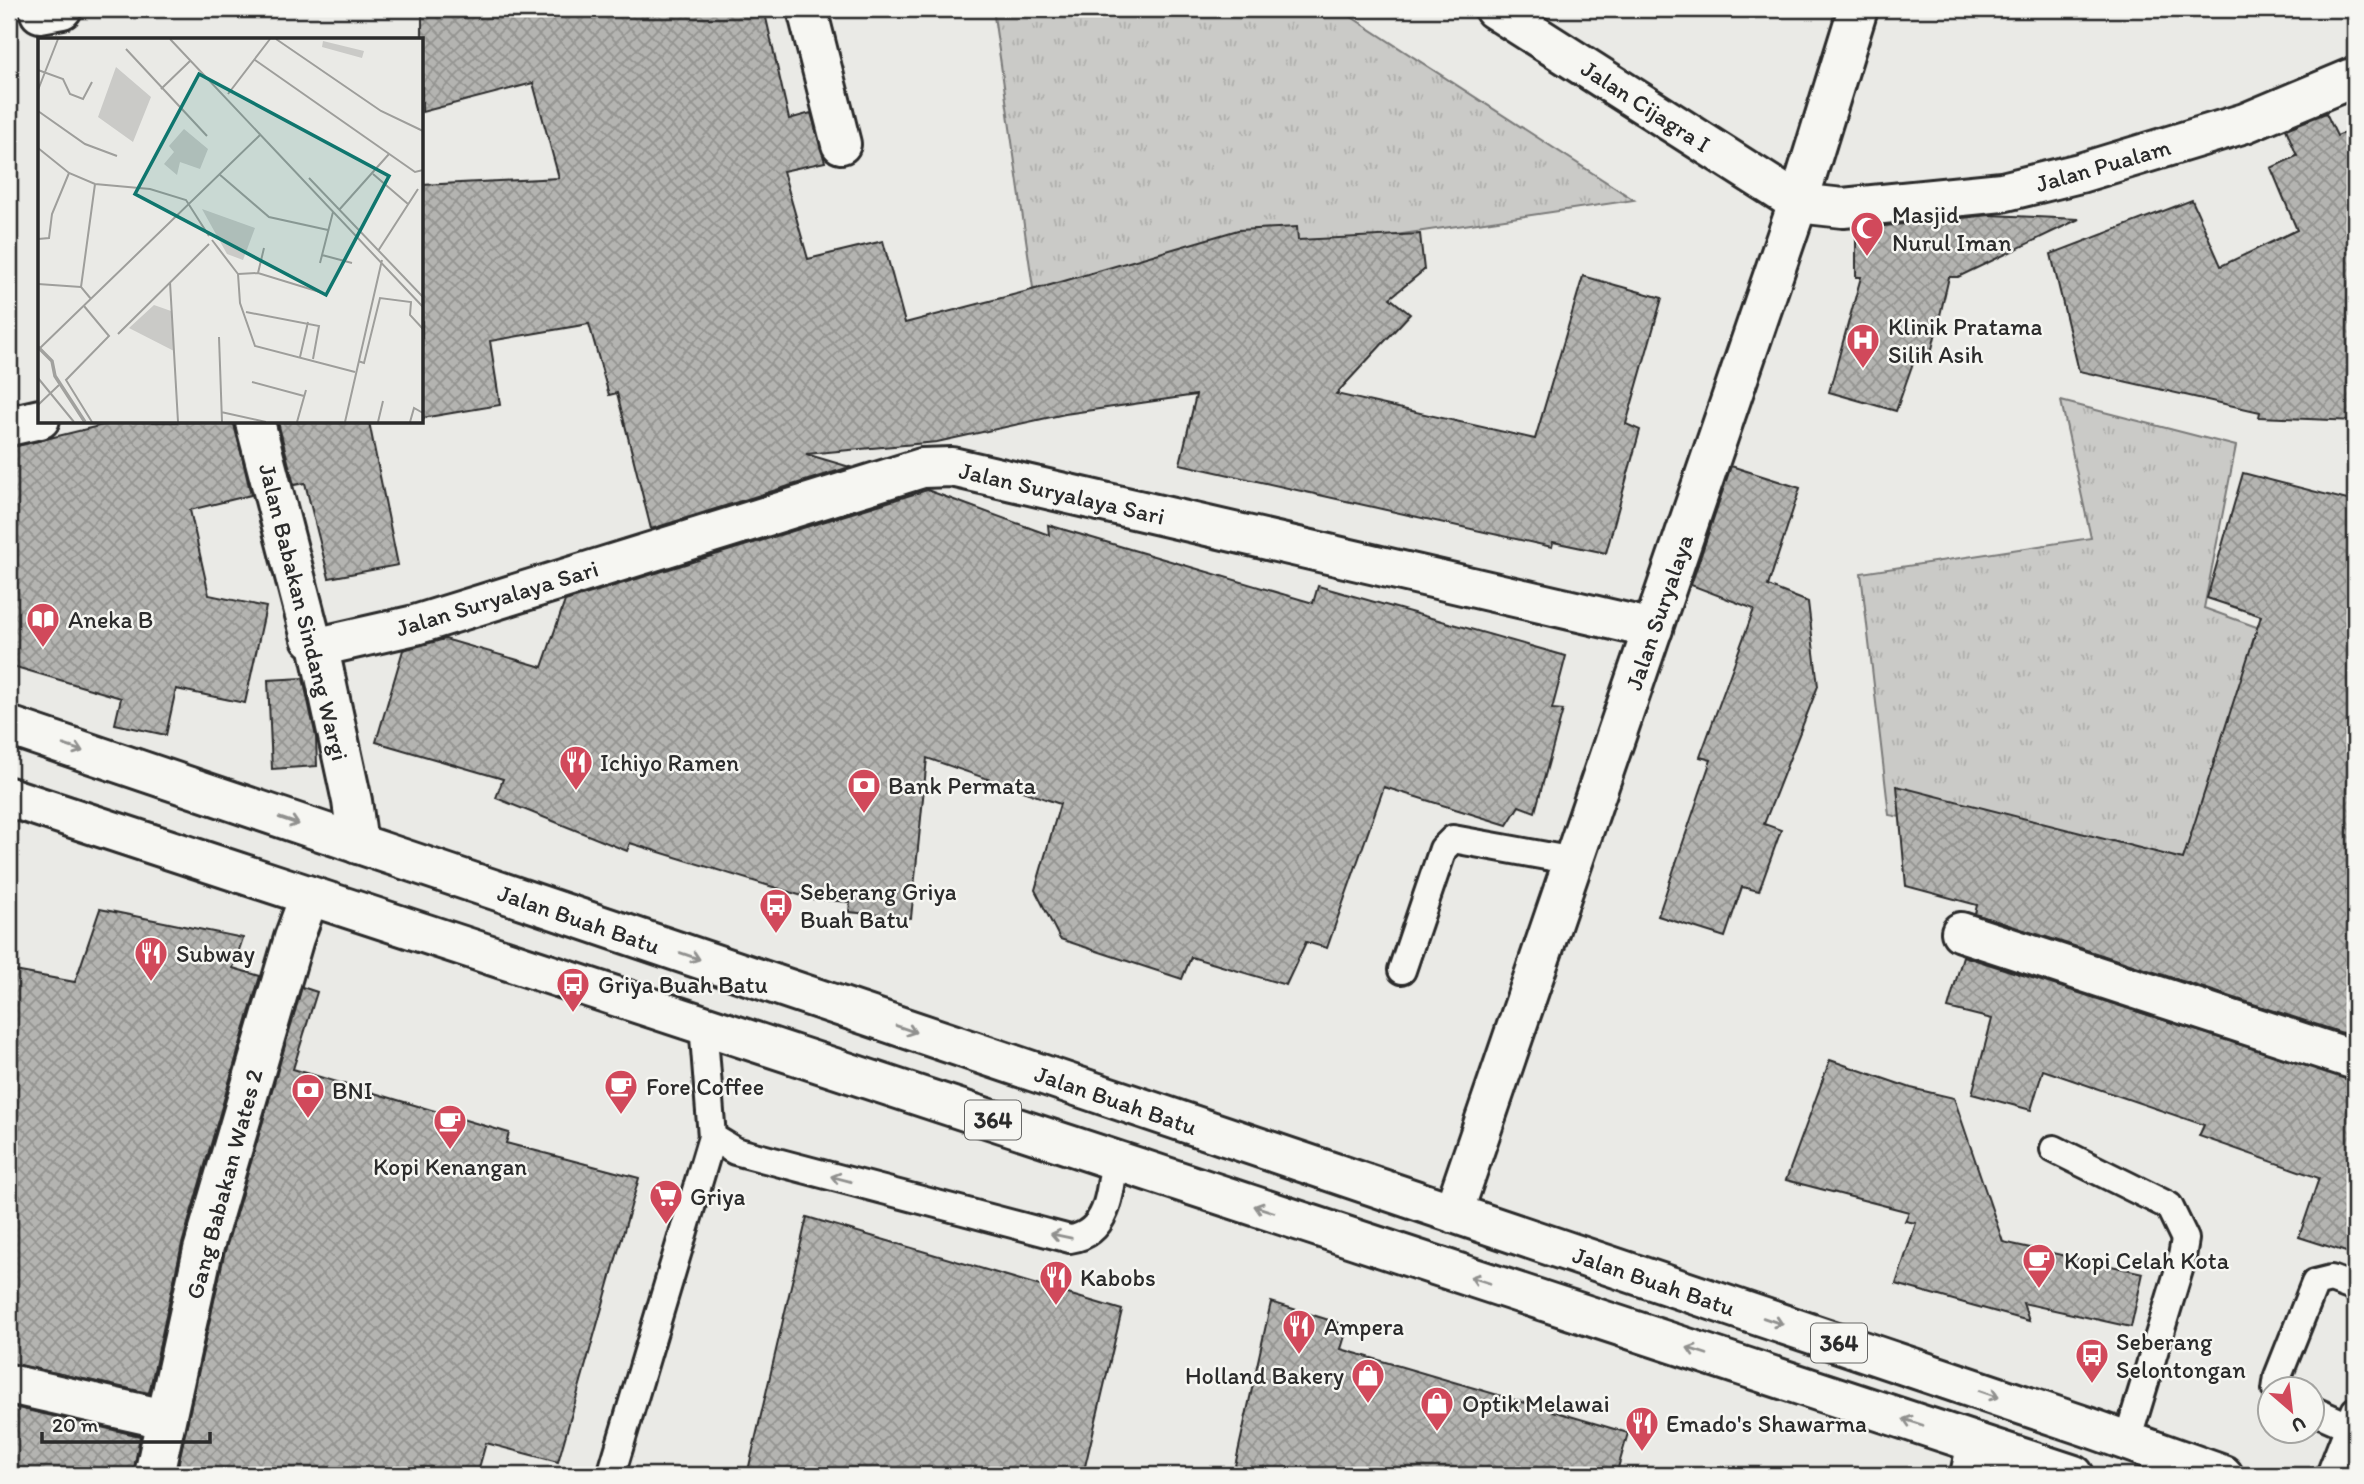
<svg xmlns="http://www.w3.org/2000/svg" width="2364" height="1484" font-family="Itim,sans-serif">
<defs>
<pattern id="park-tufts" width="24" height="20" patternUnits="userSpaceOnUse" patternTransform="scale(1.75)"><rect width="24" height="20" fill="#cacac7"/><path d="M3 7l-1-3M5 7V3M7 7l1-3M15 17l-1-3M17 17v-4M19 17l1-3" fill="none" stroke="#aeaeab"/></pattern>
<pattern id="building-cross-hatch" width="8" height="8" patternUnits="userSpaceOnUse" patternTransform="scale(1.75)"><rect width="8" height="8" fill="#b4b4b1"/><path d="M0 0l8 8M0 8l8-8" fill="none" stroke="#939390"/></pattern>
</defs>
<rect width="100%" height="100%" fill="#eaeae6"/>
<filter id="ink" filterUnits="userSpaceOnUse"><feTurbulence type="fractalNoise" baseFrequency=".0143" numOctaves="2"/><feDisplacementMap in="SourceGraphic" scale="14" xChannelSelector="R" yChannelSelector="G"/><feConvolveMatrix kernelMatrix="1 2 1 2 8 2 1 2 1" color-interpolation-filters="sRGB"/></filter>
<g filter="url(#ink)">
<g fill="url(#park-tufts)" stroke="#7a7a79" stroke-width="2">
<polygon points="993,9 1339,9 1634,200 1033,288"/>
<polygon points="2061,401 2236,446 2204,608 2287,638 2224,876 1889,815 1861,573 2091,538"/>
</g>
<g fill="url(#building-cross-hatch)" stroke="#2b2b2b" stroke-width="2">
<polygon points="422,9 764,9 789,119 811,113 825,162 783,171 808,259 883,241 905,323 1047,286 1238,230 1297,227 1298,240 1420,234 1424,270 1390,298 1410,314 1336,394 1535,439 1583,276 1662,298 1626,424 1640,430 1606,553 1553,542 1552,547 1180,464 1196,395 1065,414 937,442 806,454 850,467 651,529 617,393 609,395 589,324 490,341 500,405 422,418 422,185 559,178 533,83 422,112"/>
<polygon points="2326,113 2337,136 2355,128 2355,421 2259,417 2260,412 2079,371 2051,254 2192,200 2221,266 2297,230 2271,168 2297,156 2286,129"/>
<polygon points="1990,215 2079,219 1958,277 1949,277 1929,362 1914,360 1896,411 1829,392 1861,277 1856,277 1856,229"/>
<polygon points="115,422 234,422 251,495 190,510 209,595 266,607 245,703 176,689 166,735 115,724 121,698 9,665 9,448"/>
<polygon points="278,422 369,422 398,565 329,578 305,483 294,485"/>
<polygon points="1731,466 1800,488 1768,586 1808,602 1818,686 1764,824 1781,830 1759,891 1742,887 1725,937 1658,916 1711,760 1700,757 1754,609 1691,585"/>
<polygon points="2243,473 2355,502 2355,1037 1975,914 1977,905 1906,886 1897,786 2183,859 2261,616 2207,598"/>
<polygon points="927,490 1049,535 1048,525 1313,603 1318,586 1566,656 1552,709 1563,710 1535,812 1519,806 1507,825 1384,787 1327,948 1306,942 1286,985 1191,957 1182,979 1060,939 1035,890 1060,804 927,758 911,918 849,912 850,902 812,899 630,843 627,851 496,798 503,779 376,742 403,650 445,639 542,667 565,601"/>
<polygon points="303,678 316,737 317,766 272,769 268,680"/>
<polygon points="100,909 243,938 233,968 260,976 182,1244 149,1393 9,1363 9,970 75,982"/>
<polygon points="1963,956 2355,1081 2355,1255 2299,1237 2319,1178 2199,1136 2204,1125 2043,1070 2031,1110 1972,1094 1992,1019 1948,1008"/>
<polygon points="302,987 317,992 293,1069 509,1133 506,1143 639,1178 558,1462 486,1443 477,1475 176,1475 224,1255"/>
<polygon points="1830,1060 1911,1088 1954,1098 2003,1242 2143,1273 2131,1327 2023,1303 2029,1321 1896,1284 1916,1223 1905,1221 1909,1212 1786,1180"/>
<polygon points="807,1217 1122,1310 1083,1475 747,1475"/>
<polygon points="1271,1302 1348,1326 1341,1349 1628,1433 1616,1475 1233,1475"/>
<polygon points="9,1406 140,1436 133,1475 9,1475"/>
</g>
<g fill="none" stroke-linecap="round" stroke-linejoin="round">
<defs>
<g id="service">
<polyline points="1402,970 1443,849 1453,839 1574,861"/>
<path d="M703,1024L712,1137L735,1151L1070,1239C1108,1234 1111,1191 1114,1160"/>
<polyline points="2054,1149 2169,1206 2185,1239 2181,1263 2127,1441"/>
<polyline points="2276,1390 2278,1376 2315,1283 2331,1279 2355,1288"/>
<polyline points="2312,1410 2355,1429"/>
<polyline points="611,1475 712,1137"/>
<polyline points="2330,1475 2355,1411"/>
</g>
<g id="minor">
<polyline points="807,9 841,144"/>
<polyline points="1494,9 1798,203 1843,208 2002,192 2080,173 2245,123 2355,77"/>
<polyline points="40,13 62,9"/>
<polyline points="255,422 311,638 318,644 352,801 358,844"/>
<polyline points="9,426 40,419"/>
<polyline points="318,644 327,645 415,625 922,468 952,467 1653,629"/>
<polyline points="1961,932 2355,1060"/>
<polyline points="9,1384 165,1419"/>
<polyline points="154,1475 203,1250 294,938 309,897"/>
</g>
<g id="tertiary">
<polyline points="1453,1213 1798,203 1858,9"/>
<polyline points="1970,1475 1977,1443"/>
</g>
<g id="primary">
<polyline points="9,726 2088,1427 2223,1475"/>
<polyline points="9,797 2074,1475"/>
</g>
</defs>
<use href="#service" stroke="#2b2b2b" stroke-width="32"/>
<use href="#minor" stroke="#2b2b2b" stroke-width="44"/>
<use href="#tertiary" stroke="#2b2b2b" stroke-width="44"/>
<use href="#primary" stroke="#2b2b2b" stroke-width="44"/>
<use href="#service" stroke="#f6f6f2" stroke-width="26"/>
<use href="#minor" stroke="#f6f6f2" stroke-width="38"/>
<use href="#tertiary" stroke="#f6f6f2" stroke-width="38"/>
<use href="#primary" stroke="#f6f6f2" stroke-width="38"/>
</g>
<defs><path id="oneway-shaft" d="M-6 0H5M1.5-3L5.5 0L1.5 3" fill="none" stroke-width="1.6" stroke-linecap="round" stroke-linejoin="round" transform="scale(1.75)"/></defs>
<g stroke="#90908e">
<use href="#oneway-shaft" transform="translate(73 748) rotate(19)"/>
<use href="#oneway-shaft" transform="translate(289 821) rotate(19)"/>
<use href="#oneway-shaft" transform="translate(690 956) rotate(19)"/>
<use href="#oneway-shaft" transform="translate(906 1029) rotate(19)"/>
<use href="#oneway-shaft" transform="translate(841 1179) rotate(-165)"/>
<use href="#oneway-shaft" transform="translate(1264 1209) rotate(-162)"/>
<use href="#oneway-shaft" transform="translate(1061 1236) rotate(-168)"/>
<use href="#oneway-shaft" transform="translate(1480 1280) rotate(-162)"/>
<use href="#oneway-shaft" transform="translate(1773 1321) rotate(19)"/>
<use href="#oneway-shaft" transform="translate(1697 1351) rotate(-162)"/>
<use href="#oneway-shaft" transform="translate(1989 1394) rotate(19)"/>
<use href="#oneway-shaft" transform="translate(1913 1422) rotate(-162)"/>
</g>
</g>
<defs>
<symbol id="mosque-pin" viewBox="-11 -11 22 30"><path d="M0 17L-7.5 6A9.5 9.5 0 1 1 7.5 6Z" fill="#d1495b" stroke="#f6f6f2"/><path d="M3.5-4.9A6 6 0 1 0 3.5 4.9A5 5 0 1 1 3.5-4.9Z" fill="#fff"/></symbol>
<symbol id="hospital-pin" viewBox="-11 -11 22 30"><path d="M0 17L-7.5 6A9.5 9.5 0 1 1 7.5 6Z" fill="#d1495b" stroke="#f6f6f2"/><path d="M-5-5h3v3.5h4V-5h3V5h-3V1.5h-4V5h-3Z" fill="#fff"/></symbol>
<symbol id="library-pin" viewBox="-11 -11 22 30"><path d="M0 17L-7.5 6A9.5 9.5 0 1 1 7.5 6Z" fill="#d1495b" stroke="#f6f6f2"/><path d="M-6-4Q-3-5.5-.7-3.5V5Q-3 3-6 4ZM6-4Q3-5.5 .7-3.5V5Q3 3 6 4Z" fill="#fff"/></symbol>
<symbol id="restaurant-pin" viewBox="-11 -11 22 30"><path d="M0 17L-7.5 6A9.5 9.5 0 1 1 7.5 6Z" fill="#d1495b" stroke="#f6f6f2"/><path d="M-5-6h1v4h1v-4h1v4h1v-4h1v5L-1.5 .5V6h-2V.5L-5-1ZM5-6V6H3V1.5H1.5Q1.5-4 5-6Z" fill="#fff"/></symbol>
<symbol id="bank-pin" viewBox="-11 -11 22 30"><path d="M0 17L-7.5 6A9.5 9.5 0 1 1 7.5 6Z" fill="#d1495b" stroke="#f6f6f2"/><path d="M-6-4H6V4H-6ZM0-2.3a2.3 2.3 0 1 0 0 4.6a2.3 2.3 0 1 0 0-4.6Z" fill="#fff"/></symbol>
<symbol id="bus-pin" viewBox="-11 -11 22 30"><path d="M0 17L-7.5 6A9.5 9.5 0 1 1 7.5 6Z" fill="#d1495b" stroke="#f6f6f2"/><path d="M-5-6H5V4H4V6H2V4H-2V6H-4V4H-5ZM-3.5-4V0h7V-4ZM-3.5 1.2v1.5H-2V1.2ZM2 1.2v1.5H3.5V1.2Z" fill="#fff"/></symbol>
<symbol id="cafe-pin" viewBox="-11 -11 22 30"><path d="M0 17L-7.5 6A9.5 9.5 0 1 1 7.5 6Z" fill="#d1495b" stroke="#f6f6f2"/><path d="M-5.5-4.5H6V0H3Q3 3.5 0 3.5H-2.5Q-5.5 3.5-5.5 0ZM3-3.2v2h1.7v-2ZM-6 4.5H4V6H-6Z" fill="#fff"/></symbol>
<symbol id="supermarket-pin" viewBox="-11 -11 22 30"><path d="M0 17L-7.5 6A9.5 9.5 0 1 1 7.5 6Z" fill="#d1495b" stroke="#f6f6f2"/><path d="M-6-5.5h2.5l.6 2H6L4.5 2H-2.5L-4.4-4H-6ZM-1.5 3.2a1.3 1.3 0 1 0 .1 0ZM3 3.2a1.3 1.3 0 1 0 .1 0Z" fill="#fff"/></symbol>
<symbol id="shop-pin" viewBox="-11 -11 22 30"><path d="M0 17L-7.5 6A9.5 9.5 0 1 1 7.5 6Z" fill="#d1495b" stroke="#f6f6f2"/><path d="M-5-2.5h2.3a2.7 3.5 0 0 1 5.4 0H5L5.5 6h-11ZM-1.5-2.5h3a1.5 2.3 0 0 0-3 0Z" fill="#fff"/></symbol>
</defs>
<g fill-rule="evenodd">
<use href="#mosque-pin" x="1848" y="209" width="38" height="52"/>
<use href="#hospital-pin" x="1844" y="321" width="38" height="52"/>
<use href="#library-pin" x="24" y="600" width="38" height="52"/>
<use href="#restaurant-pin" x="557" y="743" width="38" height="52"/>
<use href="#bank-pin" x="845" y="766" width="38" height="52"/>
<use href="#bus-pin" x="757" y="886" width="38" height="52"/>
<use href="#restaurant-pin" x="132" y="934" width="38" height="52"/>
<use href="#bus-pin" x="554" y="965" width="38" height="52"/>
<use href="#cafe-pin" x="602" y="1067" width="38" height="52"/>
<use href="#bank-pin" x="289" y="1071" width="38" height="52"/>
<use href="#cafe-pin" x="431" y="1102" width="38" height="52"/>
<use href="#supermarket-pin" x="647" y="1177" width="38" height="52"/>
<use href="#cafe-pin" x="2020" y="1241" width="38" height="52"/>
<use href="#restaurant-pin" x="1037" y="1258" width="38" height="52"/>
<use href="#restaurant-pin" x="1280" y="1307" width="38" height="52"/>
<use href="#bus-pin" x="2073" y="1336" width="38" height="52"/>
<use href="#shop-pin" x="1349" y="1356" width="38" height="52"/>
<use href="#shop-pin" x="1418" y="1384" width="38" height="52"/>
<use href="#restaurant-pin" x="1623" y="1404" width="38" height="52"/>
</g>
<g text-anchor="middle" dominant-baseline="central" stroke-width="5" stroke-linejoin="round" paint-order="stroke">
<g fill="#f6f6f2" stroke="#686867" stroke-width="2">
<rect x="965" y="1100.5" width="56" height="39" rx="5"/>
<rect x="1811" y="1323.5" width="56" height="39" rx="5"/>
</g>
<g font-size="23" font-weight="bold" fill="#2b2b2b">
<text x="993" y="1120">364</text>
<text x="1839" y="1343">364</text>
</g>
<g font-size="24" fill="#2b2b2b" stroke="#f6f6f2">
<text transform="translate(1646 106) rotate(33)">Jalan Cijagra I</text>
<text transform="translate(2103 165) rotate(-16)">Jalan Pualam</text>
<text transform="translate(1062 493) rotate(13)">Jalan Suryalaya Sari</text>
<text transform="translate(497 598) rotate(-17)">Jalan Suryalaya Sari</text>
<text transform="translate(304 612) rotate(76)">Jalan Babakan Sindang Wargi</text>
<text transform="translate(1659 612) rotate(-71)">Jalan Suryalaya</text>
<text transform="translate(579 919) rotate(19)">Jalan Buah Batu</text>
<text transform="translate(1116 1100) rotate(19)">Jalan Buah Batu</text>
<text transform="translate(224 1184) rotate(-75)">Gang Babakan Wates 2</text>
<text transform="translate(1654 1281) rotate(19)">Jalan Buah Batu</text>
</g>
<g font-size="24" fill="#2b2b2b" stroke="#f6f6f2" text-anchor="start">
<text x="1892" y="214">Masjid<tspan x="1892" dy="28">Nurul Iman</tspan></text>
<text x="1888" y="326">Klinik Pratama<tspan x="1888" dy="28">Silih Asih</tspan></text>
<text x="68" y="619">Aneka B</text>
<text x="600" y="762">Ichiyo Ramen</text>
<text x="888" y="785">Bank Permata</text>
<text x="800" y="891">Seberang Griya<tspan x="800" dy="28">Buah Batu</tspan></text>
<text x="176" y="953">Subway</text>
<text x="598" y="984">Griya Buah Batu</text>
<text x="646" y="1086">Fore Coffee</text>
<text x="332" y="1090">BNI</text>
<text x="450" y="1166" text-anchor="middle">Kopi Kenangan</text>
<text x="690" y="1196">Griya</text>
<text x="2064" y="1260">Kopi Celah Kota</text>
<text x="1080" y="1277">Kabobs</text>
<text x="1324" y="1326">Ampera</text>
<text x="2116" y="1341">Seberang<tspan x="2116" dy="28">Selontongan</tspan></text>
<text x="1344" y="1375" text-anchor="end">Holland Bakery</text>
<text x="1462" y="1403">Optik Melawai</text>
<text x="1666" y="1423">Emado's Shawarma</text>
</g>
</g>
<g transform="translate(38 38)">
<rect width="385" height="385" fill="#eaeae6"/>
<path d="M285,3L326,13L324,20L284,9ZM78,29L113,59L95,104L60,79ZM146,91L170,111L162,131L142,124L139,137L126,126L136,114L131,108ZM164,171L217,190L205,222L189,216ZM116,267L133,273L136,313L91,290Z" fill="#cacac7"/>
<path fill="none" stroke="#a1a19e" stroke-width="3.5" d="M0,309L14,323L17,338L47,384"/>
<path fill="none" stroke="#9e9e9b" stroke-width="2" d="M132,1L385,269M238,1L343,73L385,93M88,11L169,98M217,22L377,134L385,132M0,32L25,41L32,56L45,61L54,44M123,51L152,23M0,52L20,1M190,56L232,1M0,73L47,106L79,118M0,110L31,135L57,146L112,151L148,162L171,198M181,136L231,179L290,192M335,136L370,166M271,140L385,259M301,172L351,116M0,201L11,200L14,176L31,135M174,202L200,236L202,265L217,308L317,334M340,213L380,151M284,217L314,225M282,225L295,174M220,235L226,210M200,236L220,235L285,255M132,244L140,384M0,246L43,249M53,261L43,249L57,146M46,268L71,298L28,342L54,384M208,274L281,288L275,321M80,296L171,206M181,299L184,384M0,312L222,97M262,319L270,284M320,323L326,325L342,260L373,264L372,277L385,291M0,340L36,384M214,344L266,358M0,367L21,347M183,374L228,384M259,384L268,352M307,384L344,222M340,384L345,363M372,384L376,370L385,375"/>
<path fill="#0f766e" fill-opacity="0.15" stroke="#0f766e" stroke-width="3.5" d="M161,36L351,138L288,257L97,156Z"/>
<rect width="385" height="385" fill="none" stroke="#2b2b2b" stroke-width="3.5"/>
</g>
<rect width="2364" height="1484" fill="none" stroke="#f6f6f2" stroke-width="35"/>
<rect x="18" y="18" width="2329" height="1449" fill="none" stroke="#2b2b2b" stroke-width="2.5" filter="url(#ink)"/>
<g transform="translate(2291 1410) rotate(152)"><circle r="33" fill="#f6f6f2" stroke="#a5a5a2" stroke-width="2"/>
<path d="M0-5L12 26L0 18L-12 26Z" fill="#d1495b"/>
<text y="-10" font-size="19" font-weight="bold" text-anchor="middle" fill="#2b2b2b">U</text>
</g>
<path d="M42 1432v10h168v-10" fill="none" stroke="#2b2b2b" stroke-width="3.5"/>
<text x="52" y="1432" font-size="21" fill="#2b2b2b" stroke="#f6f6f2" stroke-width="5" paint-order="stroke">20 m</text>
</svg>
